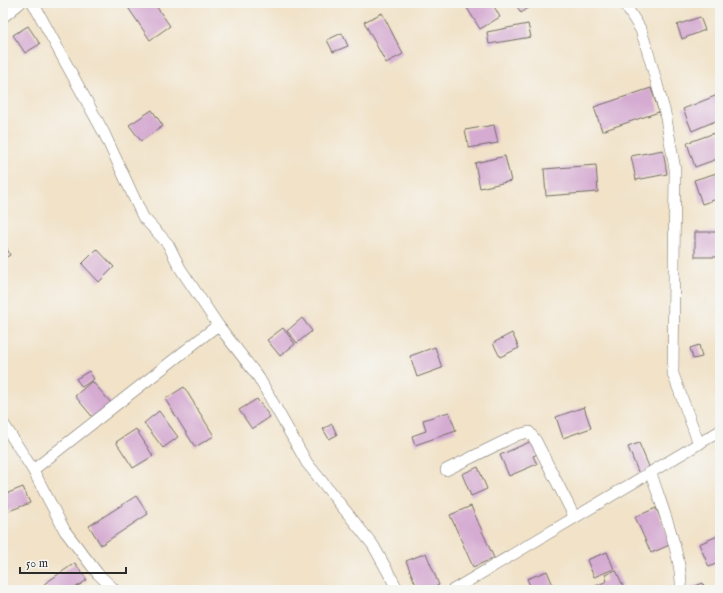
<svg xmlns="http://www.w3.org/2000/svg" width="723" height="593" font-family="'IM FELL English',serif">
<rect width="100%" height="100%" fill="#f6f6f2"/>
<filter id="ink" filterUnits="userSpaceOnUse"><feTurbulence type="fractalNoise" baseFrequency=".025" numOctaves="2"/><feDisplacementMap in="SourceGraphic" scale="8" xChannelSelector="R" yChannelSelector="G"/><feConvolveMatrix kernelMatrix="1 2 1 2 8 2 1 2 1" color-interpolation-filters="sRGB"/></filter>
<filter id="wash" filterUnits="userSpaceOnUse"><feTurbulence type="fractalNoise" baseFrequency=".012" numOctaves="4" result="noise"/><feDisplacementMap in="SourceGraphic" scale="16" xChannelSelector="R" yChannelSelector="G"/><feGaussianBlur stdDeviation="0.9" result="paint"/><feColorMatrix in="noise" values="0 0 0 0 0 0 0 0 0 0 0 0 0 0 0 0 0 1.4 0 .05"/><feComposite in="paint" operator="in"/></filter>
<g filter="url(#wash)">
<rect width="100%" height="100%" fill="#f1e2c8"/>
<g id="blocks">
<g fill="#d5abd2">
<polygon points="125,3 154,3 170,26 150,40"/>
<polygon points="464,3 492,3 500,17 480,29"/>
<polygon points="515,3 536,3 521,13"/>
<polygon points="382,13 403,54 386,63 364,22"/>
<polygon points="700,17 705,30 682,39 677,25"/>
<polygon points="528,24 531,37 489,44 487,32"/>
<polygon points="28,26 40,44 25,53 13,35"/>
<polygon points="342,33 348,46 333,52 327,40"/>
<polygon points="3,77 8,85 3,88"/>
<polygon points="651,88 659,112 602,131 594,107"/>
<polygon points="720,94 720,119 692,131 683,109"/>
<polygon points="152,110 163,126 141,141 129,125"/>
<polygon points="494,125 498,143 469,148 465,130"/>
<polygon points="720,131 720,158 695,167 687,143"/>
<polygon points="663,150 667,174 636,180 631,156"/>
<polygon points="505,156 511,181 480,188 475,163"/>
<polygon points="596,165 598,192 546,196 544,169"/>
<polygon points="720,172 720,198 702,204 694,180"/>
<rect x="695" y="232" width="25" height="25"/>
<polygon points="3,241 10,255 3,259"/>
<polygon points="97,249 114,267 99,282 82,264"/>
<polygon points="302,318 312,331 297,343 287,331"/>
<polygon points="283,328 295,344 280,356 267,340"/>
<polygon points="512,333 519,348 500,357 493,343"/>
<polygon points="699,345 702,357 693,359 690,348"/>
<polygon points="435,347 442,368 417,377 410,356"/>
<polygon points="89,371 94,379 82,387 76,379"/>
<polygon points="92,381 113,405 95,420 75,396"/>
<polygon points="184,387 214,436 195,447 165,399"/>
<polygon points="257,399 270,417 252,429 239,410"/>
<polygon points="584,407 591,428 563,438 556,417"/>
<polygon points="159,411 178,437 163,448 144,423"/>
<polygon points="449,412 456,431 415,445 412,436 426,431 423,420"/>
<polygon points="332,424 337,435 329,439 323,429"/>
<polygon points="136,429 153,456 133,468 116,442"/>
<polygon points="534,440 540,453 533,456 537,464 509,476 500,455"/>
<polygon points="639,443 650,469 639,474 628,447"/>
<polygon points="478,467 487,489 471,496 462,474"/>
<polygon points="23,487 30,503 6,512 3,505 3,495"/>
<polygon points="136,496 148,514 101,545 89,526"/>
<polygon points="471,506 494,558 473,567 450,515"/>
<polygon points="656,508 672,544 651,553 635,517"/>
<polygon points="720,535 720,562 709,567 699,544"/>
<polygon points="607,552 614,569 594,577 587,560"/>
<polygon points="426,553 439,585 428,590 418,590 406,561"/>
<polygon points="75,563 87,580 72,590 48,590 44,584"/>
<polygon points="616,570 623,586 614,590 592,590 591,588 607,581 605,575"/>
<polygon points="547,571 555,590 532,590 527,579"/>
<polygon points="703,583 705,590 691,590 690,588"/>
</g>
</g>
</g>
<g filter="url(#ink)">
<use href="#blocks" fill-opacity="0" stroke="#706b62" stroke-width="1"/>
<g fill="none" stroke-linecap="round" stroke-linejoin="round">
<defs>
<g id="minor">
<polyline points="33,3 104,133 143,217 168,244 180,268 218,325 259,378 307,463 373,545 398,590"/>
<polyline points="624,3 641,30 650,59 665,113 675,169 673,374 699,444"/>
<polyline points="3,17 20,3"/>
<polyline points="3,423 33,470 65,531 98,574 115,590"/>
<polyline points="33,470 218,325"/>
<polyline points="446,470 517,435 529,432 536,441 574,516"/>
<path d="M651,473C661,505 683,558 681,590"/>
<polyline points="453,590 720,431"/>
</g>
</defs>
<use href="#minor" stroke="#706b62" stroke-width="12"/>
<use href="#minor" stroke="#fff" stroke-width="11"/>
</g>
</g>
<rect width="723" height="593" fill="none" stroke="#f6f6f2" stroke-width="16"/>
<path d="M20 567v6h106v-6" fill="none" stroke="#2b2b2b" stroke-width="2"/>
<text x="26" y="567" font-size="12" fill="#2b2b2b" stroke="#f6f6f2" stroke-width="3" paint-order="stroke">50 m</text>
</svg>
